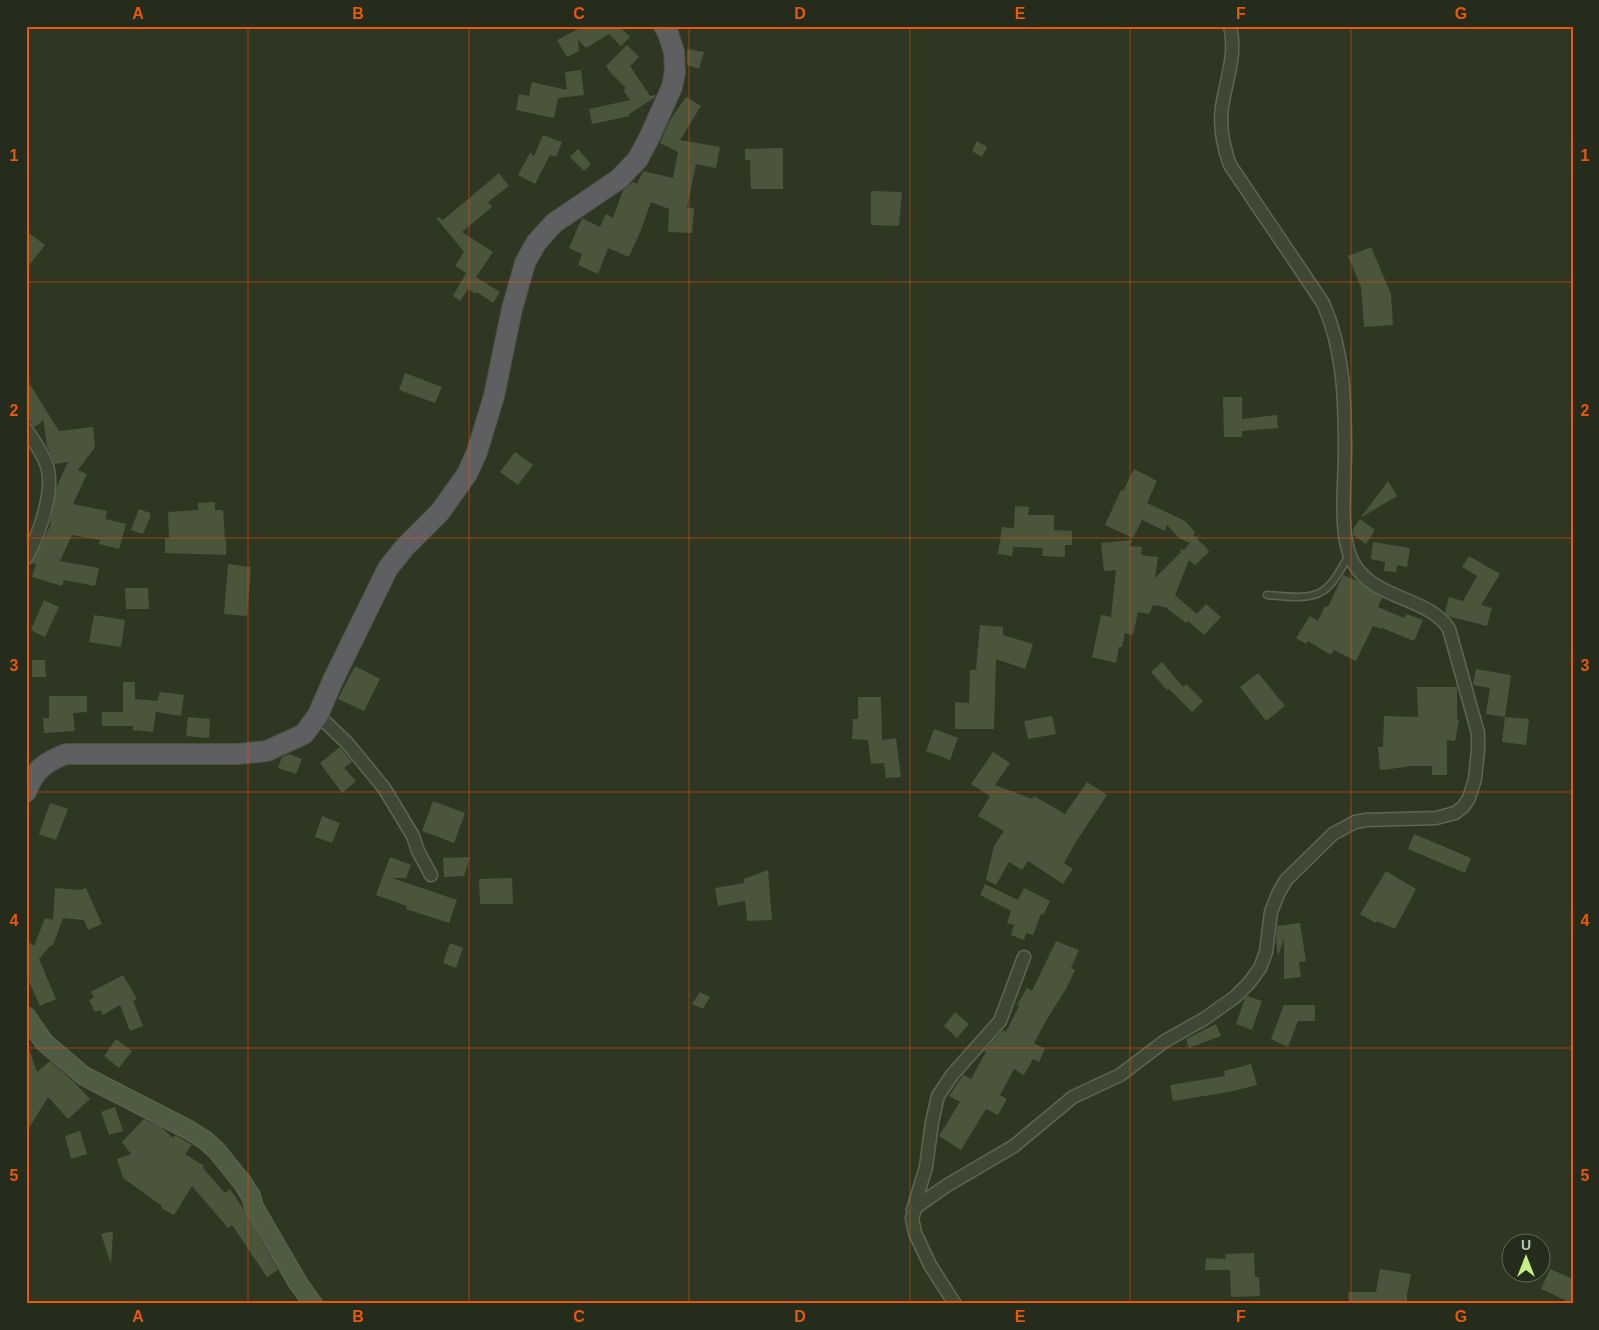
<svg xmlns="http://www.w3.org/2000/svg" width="1599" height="1330" font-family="Helvetica,sans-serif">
<rect width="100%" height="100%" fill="#2f3722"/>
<g fill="#4b553b">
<polygon points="584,26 621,26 620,27 630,37 621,46 609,34 586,48 578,40 579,51 567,57 557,40"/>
<polygon points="627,45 639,57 630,66 650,96 656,95 654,98 629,114 630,116 592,124 589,109 630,100 623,90 626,88 610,72 606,66"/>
<polygon points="687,49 704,52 699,69 687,65"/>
<polygon points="581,70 584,95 558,98 554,118 516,110 519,94 529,96 532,82 567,90 565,72"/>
<polygon points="686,97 701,106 680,140 720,147 716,168 696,164 687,208 694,208 692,233 668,232 669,209 651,202 641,230 629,257 608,248 598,274 578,265 582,254 569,248 582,218 600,227 606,214 613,218 623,190 633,182 637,184 643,171 673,178 678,152 660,143 670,120"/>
<polygon points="543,135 562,142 556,157 550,155 535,184 518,175 530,153 534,156"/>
<polygon points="977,141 987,147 982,157 972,151"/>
<polygon points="783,148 783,189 751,189 750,160 745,160 745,149"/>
<polygon points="578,149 591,164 584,171 570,157"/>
<polygon points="499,173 509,186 488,202 492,207 462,232 493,252 476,277 500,292 493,303 477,292 476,294 468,289 460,301 453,296 466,273 455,266 464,252 437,219 438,217 443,220"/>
<polygon points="871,191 902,192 899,226 871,225"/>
<polygon points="26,231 45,245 26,269"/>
<polygon points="1371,247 1391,294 1393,325 1364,327 1361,287 1348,256"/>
<polygon points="405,373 442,387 435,403 399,390"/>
<polygon points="26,378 59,431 93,427 95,447 78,470 87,474 73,504 107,511 105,519 126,524 119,549 99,544 100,540 72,535 60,561 99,568 95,586 64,580 62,586 32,577 36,564 32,563 51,524 50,523 57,486 68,462 55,464 47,446 43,418 42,422 34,427 26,415"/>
<polygon points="1223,397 1242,397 1242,419 1277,415 1278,428 1242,431 1242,437 1224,437"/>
<polygon points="515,452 533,465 518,485 500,472"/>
<polygon points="1134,469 1157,481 1147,503 1185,521 1195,532 1193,535 1196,537 1199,534 1197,539 1208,549 1207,551 1210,551 1195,565 1189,560 1175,595 1197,614 1206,604 1221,617 1204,635 1188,621 1186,623 1165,607 1153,605 1149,614 1138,612 1133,635 1125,633 1122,647 1119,647 1116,663 1092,657 1101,615 1111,617 1116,570 1104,571 1101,543 1133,540 1129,546 1142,547 1141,555 1158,557 1155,578 1181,552 1179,549 1184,550 1190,543 1179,538 1167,525 1165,531 1142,520 1133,538 1105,525 1121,490 1123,491"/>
<polygon points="1388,481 1397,496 1362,517 1362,516"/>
<polygon points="215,502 215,510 223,510 225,539 226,539 226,555 165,553 165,538 169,538 168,512 198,510 198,503"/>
<polygon points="1015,506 1029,507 1028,515 1054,515 1054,530 1072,531 1072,545 1065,545 1065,557 1042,556 1043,548 1013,547 1012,556 998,554 1002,527 1014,528"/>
<polygon points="139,509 150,513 150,518 143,534 131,530"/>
<polygon points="1360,519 1375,530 1366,544 1353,535 1353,529"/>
<polygon points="1373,542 1410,548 1407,567 1397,565 1396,572 1384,571 1385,562 1371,559"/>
<polygon points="1469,556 1500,574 1481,605 1492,608 1487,626 1448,616 1445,612 1449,597 1463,601 1477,576 1462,567"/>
<polygon points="228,564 251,567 247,616 224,614"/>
<polygon points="1343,575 1357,581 1382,598 1378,607 1404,618 1406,614 1423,620 1414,641 1382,628 1381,629 1373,626 1356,661 1334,650 1331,655 1308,641 1306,644 1296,638 1310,616 1318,621 1325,606 1328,607"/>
<polygon points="125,588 148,588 149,609 126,609"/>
<polygon points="44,600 59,607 45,637 31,630"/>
<polygon points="94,615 125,620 121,647 89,642"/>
<polygon points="980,625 1003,627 1003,635 1033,644 1025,669 996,659 994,729 955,729 955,702 969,703 970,670 976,670"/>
<polygon points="32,660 45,660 46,677 32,677"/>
<polygon points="1162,662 1183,687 1186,684 1203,701 1192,712 1169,689 1167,690 1151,672"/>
<polygon points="355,666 380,679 364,711 338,699"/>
<polygon points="1476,669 1511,675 1505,717 1486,714 1490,688 1473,685"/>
<polygon points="1258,673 1285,706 1266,721 1240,687"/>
<polygon points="123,682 135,682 135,699 157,701 160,692 184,695 181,716 156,712 153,732 133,730 133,726 102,726 102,712 123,712"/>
<polygon points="1417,687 1457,687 1457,720 1459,720 1455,741 1447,740 1447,775 1432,775 1432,766 1407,766 1407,767 1380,770 1378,747 1383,747 1384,716 1418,717"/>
<polygon points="49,696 87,696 87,712 73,713 75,731 44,733 43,718 49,718"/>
<polygon points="858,697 881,697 882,740 896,738 901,777 886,778 884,763 871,764 868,740 852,739 853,719 858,719"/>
<polygon points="1052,716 1056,734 1028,739 1024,721"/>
<polygon points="188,717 210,719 209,738 186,736"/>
<polygon points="1505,717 1529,719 1526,745 1502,742"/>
<polygon points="934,729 958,738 950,760 926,751"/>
<polygon points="340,747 352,762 344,768 356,781 342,793 320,763"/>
<polygon points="993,752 1010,763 995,785 1032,799 1034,796 1065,814 1087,782 1107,795 1077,840 1064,863 1073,869 1063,884 1028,861 1022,870 1009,862 996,885 986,880 994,846 1004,831 978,816 990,796 971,784"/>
<polygon points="289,754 302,759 296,774 278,768 282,757"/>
<polygon points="433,801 465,813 454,843 422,831"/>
<polygon points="50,803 68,809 56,840 39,834"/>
<polygon points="322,816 340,823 332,843 315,837"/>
<polygon points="1414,834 1471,858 1465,873 1408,849"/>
<polygon points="390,857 411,865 406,878 392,878 457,900 449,923 406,909 407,906 376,895"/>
<polygon points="470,857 464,876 444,877 443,858"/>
<polygon points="768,870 772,920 747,921 745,901 718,906 715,888 744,883 744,879"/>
<polygon points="1386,871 1416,889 1395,929 1377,921 1376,923 1360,914"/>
<polygon points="512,878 513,904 480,904 479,879"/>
<polygon points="985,884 1018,900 1024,888 1050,901 1043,915 1041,914 1033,935 1026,933 1024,940 1011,935 1014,925 1007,923 1011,911 980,895"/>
<polygon points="55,888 80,890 86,888 102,924 88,930 84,920 63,918 53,945 51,945 39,959 56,999 40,1006 26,975 26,940 34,946 45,918 53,920"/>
<polygon points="1300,923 1306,961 1299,962 1301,977 1284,979 1284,939 1278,956 1276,940 1277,926"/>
<polygon points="1056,941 1079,950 1071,968 1075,970 1067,987 1046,1021 1034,1043 1045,1049 1039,1062 1033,1059 1024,1075 1014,1069 1000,1095 1007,1099 998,1115 986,1109 961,1150 939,1136 960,1102 949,1096 963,1075 971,1079 986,1052 984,1051 1003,1030 1006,1032 1019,1006 1017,1005 1027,988 1032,991"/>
<polygon points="450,943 463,948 456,968 443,963"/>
<polygon points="123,975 137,999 133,1001 143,1026 130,1031 120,1005 103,1015 100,1010 95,1012 89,1000 94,997 91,992"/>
<polygon points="700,992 710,997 703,1009 692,1004"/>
<polygon points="1247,996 1262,1001 1252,1030 1236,1024 1245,998"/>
<polygon points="1284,1005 1315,1005 1315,1021 1298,1021 1288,1047 1271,1039"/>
<polygon points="955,1012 969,1024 957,1038 944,1026"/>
<polygon points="1216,1024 1221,1036 1189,1048 1186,1039"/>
<polygon points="116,1039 132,1051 119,1068 104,1056"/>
<polygon points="28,1046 37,1072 50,1061 74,1082 90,1099 68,1119 48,1097 26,1133 26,1047"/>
<polygon points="1251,1064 1257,1085 1229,1092 1173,1101 1170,1085 1225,1076 1224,1071"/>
<polygon points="115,1107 123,1131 109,1135 101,1112"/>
<polygon points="144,1119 161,1127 173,1138 175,1135 192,1145 185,1154 204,1166 203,1168 225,1193 230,1189 243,1208 278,1270 267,1277 232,1225 228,1228 192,1186 174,1215 161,1208 162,1206 123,1178 117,1159 131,1154 122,1142"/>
<polygon points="80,1131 87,1154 71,1159 65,1136"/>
<polygon points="113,1231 111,1264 101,1234"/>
<polygon points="1254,1253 1255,1277 1259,1277 1260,1296 1231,1297 1230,1270 1205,1270 1206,1258 1226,1259 1225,1254"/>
<polygon points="1380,1269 1411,1274 1407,1295 1407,1304 1349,1304 1348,1292 1376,1292"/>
<polygon points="1550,1269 1573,1279 1573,1304 1541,1289"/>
</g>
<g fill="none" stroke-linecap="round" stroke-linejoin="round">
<defs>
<path id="service" d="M1267,595C1284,596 1310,601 1324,590C1335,582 1342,567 1349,555"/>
<g id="minor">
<path d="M26,429C33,440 41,451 46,463C56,489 39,535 26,558"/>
<polyline points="318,715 348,744 384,788 413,836 418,851 431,875"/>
<polyline points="913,1210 926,1167 932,1122 938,1096 952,1075 1000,1021 1024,957"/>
<path d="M955,1304L930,1265L915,1233L912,1218L916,1207L946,1186L1014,1146L1073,1097L1120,1075L1165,1041L1204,1019L1235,997L1249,983L1260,968L1266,952L1271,912L1278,894L1286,880L1333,834L1355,822L1366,820L1436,818L1455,813L1463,807L1469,798L1475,779L1478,750V733L1449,629C1429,597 1375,600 1354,564C1338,539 1345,482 1345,452C1345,401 1344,350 1323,303L1230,165C1223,146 1219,128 1222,107C1226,80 1237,54 1230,26"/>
</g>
<polyline id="secondary" points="26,1016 44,1042 84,1076 189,1130 205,1140 216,1150 242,1182 251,1196 254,1207 298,1283 313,1304"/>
<path id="trunk" d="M26,792C34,770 45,762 66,754H238L267,751L304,734L318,715L333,680L388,568L405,547L440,512L467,474L477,452L494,396L512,309L525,263L536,243L554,223L619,179L638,159L650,136L672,87L675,72L674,52L668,33L664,26"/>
</defs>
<use href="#service" stroke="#5e6653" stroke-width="9"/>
<use href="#minor" stroke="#5e6653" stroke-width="15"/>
<use href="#secondary" stroke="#5e6653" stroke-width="20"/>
<use href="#trunk" stroke="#4b5240" stroke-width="22"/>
<use href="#service" stroke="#404835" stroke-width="6"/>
<use href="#minor" stroke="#404835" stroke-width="12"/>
<use href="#secondary" stroke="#505b44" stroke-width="18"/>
<use href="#trunk" stroke="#5f5e60" stroke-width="20"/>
</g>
<path fill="none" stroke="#e8590c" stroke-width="1" stroke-opacity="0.55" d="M248,26V1304M469,26V1304M689,26V1304M910,26V1304M1130,26V1304M1351,26V1304M26,282H1573M26,538H1573M26,792H1573M26,1048H1573"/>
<rect width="1599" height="1330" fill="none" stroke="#252c1b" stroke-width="55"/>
<g transform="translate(1526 1258)"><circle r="24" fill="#252c1b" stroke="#616957"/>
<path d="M0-4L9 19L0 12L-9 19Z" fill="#c3f188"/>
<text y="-8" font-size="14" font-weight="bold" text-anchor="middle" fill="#bbc4b0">U</text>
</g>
<rect x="28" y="28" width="1544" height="1274" fill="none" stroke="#e8590c" stroke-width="2"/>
<g font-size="16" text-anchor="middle" font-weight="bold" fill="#e8590c">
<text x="138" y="19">A</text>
<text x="358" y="19">B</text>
<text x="579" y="19">C</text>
<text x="800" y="19">D</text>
<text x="1020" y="19">E</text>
<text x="1241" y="19">F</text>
<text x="1461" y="19">G</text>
<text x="14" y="161">1</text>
<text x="1585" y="161">1</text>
<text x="14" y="416">2</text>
<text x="1585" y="416">2</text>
<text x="14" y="671">3</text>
<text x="1585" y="671">3</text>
<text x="14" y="926">4</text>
<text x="1585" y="926">4</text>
<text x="14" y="1181">5</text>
<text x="1585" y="1181">5</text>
<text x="138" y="1322">A</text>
<text x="358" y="1322">B</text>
<text x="579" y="1322">C</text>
<text x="800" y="1322">D</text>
<text x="1020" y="1322">E</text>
<text x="1241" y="1322">F</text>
<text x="1461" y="1322">G</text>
</g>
</svg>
